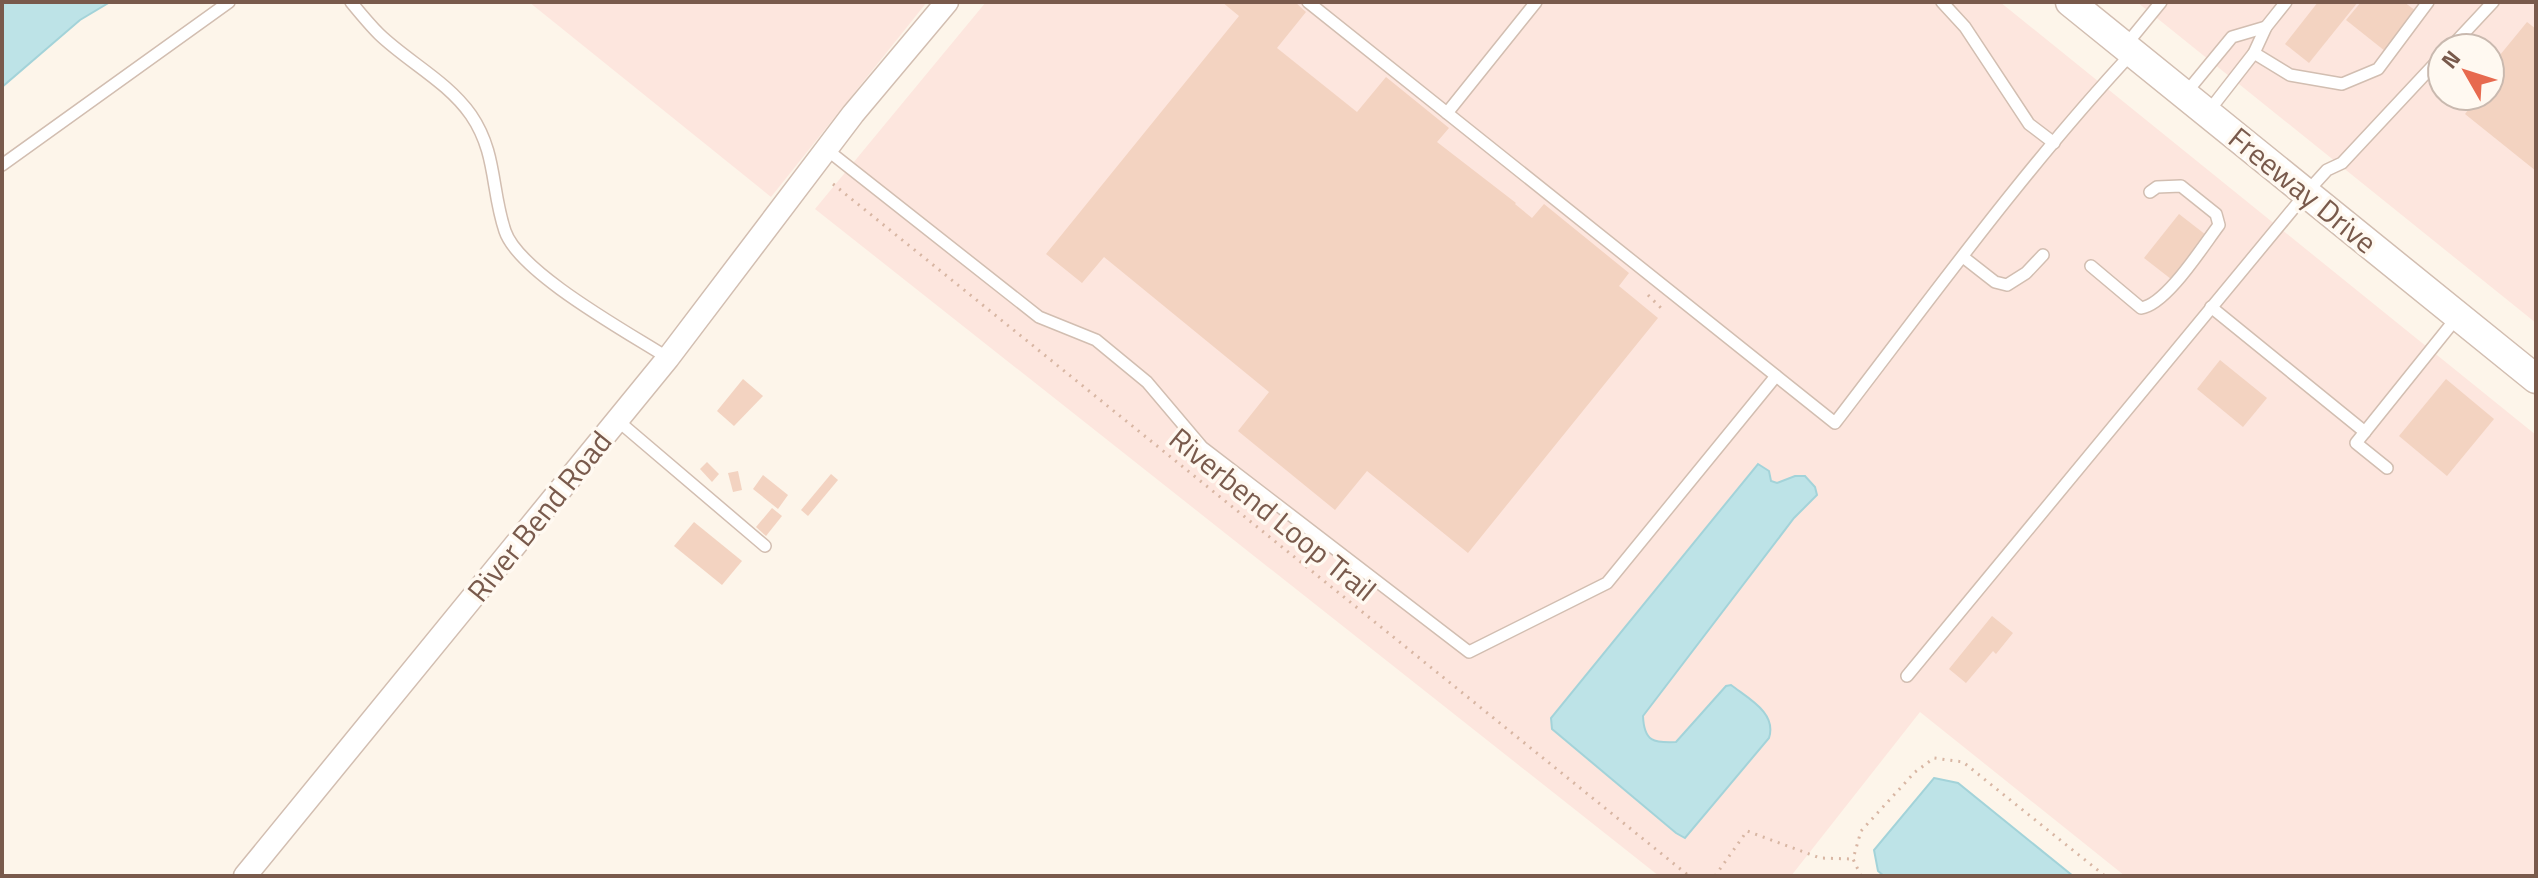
<svg xmlns="http://www.w3.org/2000/svg" width="2538" height="878" font-family="'Titillium Web',sans-serif">
<rect width="100%" height="100%" fill="#fdf5ea"/>
<g fill="#fde6de" fill-rule="evenodd">
<polygon points="529,2 927,2 771,197"/>
<polygon points="986,2 2000,2 2536,435 2536,876 2125,876 1920,712 1791,876 1659,876 815,209"/>
<path d="M2137,2H2536V323ZM2442,48H2490V96H2442Z"/>
</g>
<g fill="#bde3e7" stroke="#a3d3d9" stroke-width="2">
<polygon points="2,2 110,2 80,20 2,87"/>
<path d="M1758,464L1769,471L1771,481L1777,483L1795,476H1805L1815,487L1817,495L1794,518L1643,716C1644,742 1654,743 1676,742L1726,686L1731,685C1749,699 1777,713 1769,738L1685,838L1676,833L1552,729L1551,718Z"/>
<polygon points="1934,778 1958,783 2073,876 1884,876 1878,871 1874,850"/>
</g>
<g fill="#f3d3c1">
<polygon points="1222,2 1295,2 1306,12 1277,48 1357,112 1386,77 1449,128 1437,142 1516,203 1515,204 1532,218 1544,204 1629,273 1619,286 1658,318 1468,553 1367,471 1335,510 1238,431 1269,392 1104,257 1082,283 1046,254 1239,16"/>
<polygon points="2318,2 2358,2 2309,63 2285,44"/>
<polygon points="2361,2 2404,2 2416,11 2385,51 2346,20"/>
<polygon points="2527,22 2536,29 2536,171 2465,114 2479,96 2490,96 2490,83 2499,72 2491,66"/>
<polygon points="2179,214 2206,235 2171,279 2144,258"/>
<polygon points="2220,360 2267,398 2243,427 2197,389"/>
<polygon points="743,379 763,396 734,426 717,411"/>
<polygon points="2446,379 2494,419 2447,476 2399,436"/>
<polygon points="707,462 719,474 712,482 700,469"/>
<polygon points="738,471 742,490 733,492 728,473"/>
<polygon points="831,474 838,480 808,516 801,510"/>
<polygon points="763,475 788,495 778,509 753,489"/>
<polygon points="772,508 782,516 766,536 756,527"/>
<polygon points="694,522 742,561 722,585 674,546"/>
<polygon points="1992,616 2013,633 1996,654 1993,651 1966,683 1949,669"/>
</g>
<g fill="none" stroke-linecap="round" stroke-linejoin="round">
<defs>
<g id="service">
<path d="M351,2C360,13 369,24 379,34C408,62 447,81 471,115C497,153 491,190 505,231C519,273 629,333 668,358"/>
<path d="M1308,2L1835,423C1931,298 2025,168 2132,53"/>
<polyline points="1942,2 1965,27 2029,124 2054,143"/>
<polyline points="2125,46 2161,2"/>
<polyline points="2450,48 2493,2"/>
<polyline points="2254,53 2290,75 2342,84 2378,69 2428,2"/>
<polyline points="2185,94 2232,37 2266,27"/>
<polyline points="2208,112 2254,53 2266,27 2286,2"/>
<polyline points="1447,113 1536,2"/>
<polyline points="826,149 1039,317 1096,340 1147,382 1202,447 1469,652 1607,583 1776,376"/>
<polyline points="2,165 229,2"/>
<polyline points="1963,257 1995,282 2007,285 2026,273 2043,255"/>
<path d="M2091,266L2141,308C2166,305 2203,246 2219,225L2216,214L2181,186L2157,187L2150,192"/>
<polyline points="2211,307 2365,432"/>
<polyline points="617,420 765,546"/>
<polyline points="2387,468 2356,443 2458,316"/>
<polyline points="1907,676 2307,192 2327,170 2342,163 2442,56"/>
</g>
<polyline id="minor" points="245,876 668,358 853,114 947,2"/>
<polyline id="tertiary" points="2070,2 2536,379"/>
</defs>
<use href="#service" stroke="#d2beb1" stroke-width="14"/>
<use href="#minor" stroke="#d2beb1" stroke-width="25"/>
<use href="#tertiary" stroke="#d2beb1" stroke-width="31"/>
<g stroke="#d8b6a3" stroke-width="3" stroke-dasharray="2 6" stroke-linecap="butt">
<polyline points="833,184 1689,876"/>
<polyline points="1648,295 1662,309"/>
<polyline points="1715,876 1747,831 1820,858 1853,859"/>
<polyline points="1861,876 1853,859 1861,831 1915,772 1934,758 1963,762 2105,876"/>
</g>
<use href="#service" stroke="#fff" stroke-width="11"/>
<use href="#minor" stroke="#fff" stroke-width="22"/>
<use href="#tertiary" stroke="#fff" stroke-width="28"/>
</g>
<g text-anchor="middle" dominant-baseline="central" stroke-width="7" stroke-linejoin="round" paint-order="stroke">
<g font-size="30" fill="#795a4c" stroke="#fff9f1">
<text transform="translate(2303 190) rotate(39)">Freeway Drive</text>
<text transform="translate(1273 514) rotate(39)">Riverbend Loop Trail</text>
<text transform="translate(539 516) rotate(-51)">River Bend Road</text>
</g>
</g>
<rect width="2538" height="878" fill="none" stroke="#795a4c" stroke-width="8"/>
<g transform="translate(2466 72) rotate(309)"><circle r="38" fill="#fff9f1" stroke="#c9b9af" stroke-width="2"/>
<path d="M0-6L14 30L0 20L-14 30Z" fill="#e76a4f"/>
<text y="-12" font-size="22" font-weight="bold" text-anchor="middle" fill="#795a4c">N</text>
</g>
</svg>
